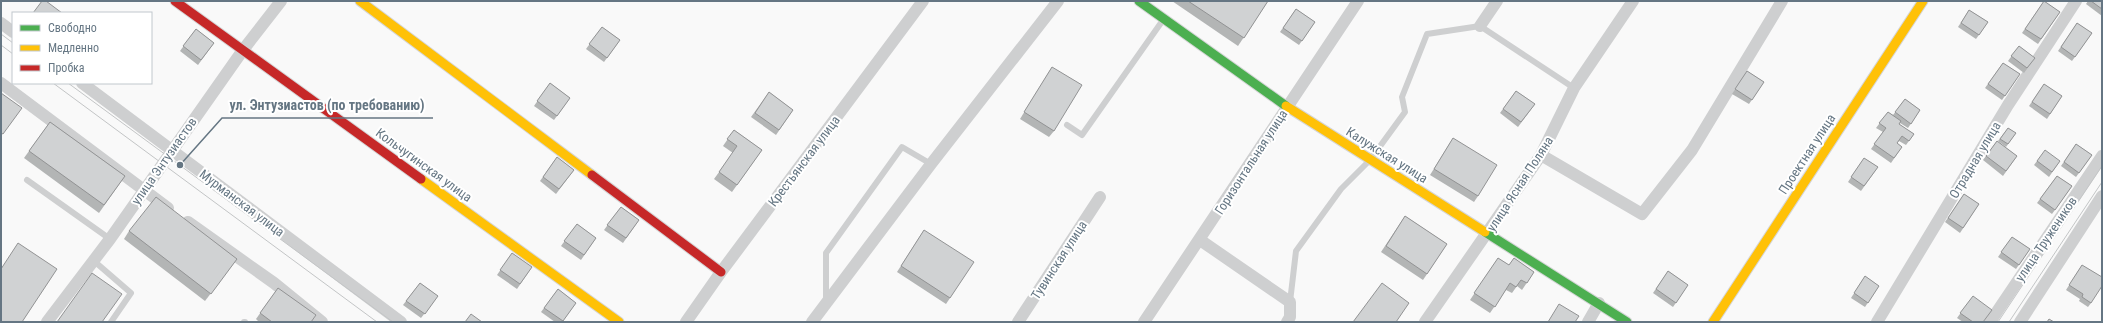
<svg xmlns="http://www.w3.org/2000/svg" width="2103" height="323" font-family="'Roboto Condensed',sans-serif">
<rect width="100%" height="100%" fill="#f9f9f9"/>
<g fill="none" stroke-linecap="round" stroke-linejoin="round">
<defs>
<g id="fast">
<polyline points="1139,1 1286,106"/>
<polyline points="1485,232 1627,322"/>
</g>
<g id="slow">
<polyline points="360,1 592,175"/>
<polyline points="1286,106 1485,232"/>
<polyline points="421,179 619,322"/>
<polyline points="1713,322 1923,1"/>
</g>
<g id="jam">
<polyline points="175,1 421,179"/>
<polyline points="592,175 721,272"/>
</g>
</defs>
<use href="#fast" stroke="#d5d6d7" stroke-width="11"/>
<use href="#slow" stroke="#d5d6d7" stroke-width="11"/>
<use href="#jam" stroke="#d5d6d7" stroke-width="11"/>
<g stroke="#cecfd0" stroke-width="6">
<polyline points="1067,125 1082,135 1163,20"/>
<polyline points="27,180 110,239"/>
<polyline points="94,261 131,293 111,322"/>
<polyline points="826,300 826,253 902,147 931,164"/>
<polyline points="1290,302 1296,251 1341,189 1370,160 1405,112 1402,97 1427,34 1480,26 1574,88"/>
<polyline points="244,322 245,322"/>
</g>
<g stroke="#cecfd0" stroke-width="12">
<polyline points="1,23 13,32"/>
<polyline points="1480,26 1497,1"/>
<polyline points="1,83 168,208"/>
<polyline points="82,83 401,322"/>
<polyline points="1541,155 1642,214 1692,150 1782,1"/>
<polyline points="188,222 274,283 322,322"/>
<polyline points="1200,240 1290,302 1290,317 1287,322"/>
<polyline points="47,322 110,239 243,50 281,1"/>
<polyline points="686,322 721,272 923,1"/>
<polyline points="812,322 931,164 1058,1"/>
<polyline points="1018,322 1100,197"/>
<polyline points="1144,322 1358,1"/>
<polyline points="1425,322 1541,155 1574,88 1633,1"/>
<polyline points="1588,322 1599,303"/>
<polyline points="1877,322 2008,105 2076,1"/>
<polyline points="1990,322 2102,156"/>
<polyline points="2020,322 2102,196"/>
</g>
<use href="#fast" stroke="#4caf50" stroke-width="9"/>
<use href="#slow" stroke="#ffc107" stroke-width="9"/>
<use href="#jam" stroke="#c62828" stroke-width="9"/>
<g stroke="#c3c5c6" stroke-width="1">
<polyline points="1,34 13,43"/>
<polyline points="1,45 13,54"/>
<polyline points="53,83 377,322"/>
<polyline points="68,83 393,322"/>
<polyline points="1998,322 2102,166"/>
<polyline points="2009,322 2102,182"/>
</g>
</g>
<g fill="#b3b5b5">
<polygon points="1172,1 1268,1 1238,46"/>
<polygon points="2044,1 2060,12 2038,44 2022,33"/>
<polygon points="2088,1 2102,1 2102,16 2086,4"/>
<polygon points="1296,9 1315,22 1299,45 1280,32"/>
<polygon points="1969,10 1988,22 1976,39 1958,27"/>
<polygon points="2077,23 2092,33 2072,61 2058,51"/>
<polygon points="602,27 620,40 604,62 586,49"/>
<polygon points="196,29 214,43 198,65 180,51"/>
<polygon points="2019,46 2035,58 2024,73 2008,61"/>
<polygon points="2003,63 2020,74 2002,100 1985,88"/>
<polygon points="1052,67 1054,131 1049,137 1020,119"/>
<polygon points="1747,71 1764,82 1749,104 1732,94"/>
<polygon points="550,83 570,98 554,120 534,106"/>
<polygon points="2044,84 2062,96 2047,119 2029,106"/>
<polygon points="1516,91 1535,104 1518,127 1500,113"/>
<polygon points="769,92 793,110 776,135 751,117"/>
<polygon points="1905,99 1920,110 1908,128 1900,123 1899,124 1914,134 1906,145 1899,141 1897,143 1902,147 1891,163 1871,149 1883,132 1876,128 1888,112 1893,115"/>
<polygon points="50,122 125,176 99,213 24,158"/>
<polygon points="2008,128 2016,133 2006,147 1998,141"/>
<polygon points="734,130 762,150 732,192 714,179 733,153 723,146"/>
<polygon points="1453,138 1478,196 1474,202 1430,175"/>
<polygon points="1997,141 2017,156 2003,176 1983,160"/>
<polygon points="2076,144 2092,155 2076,177 2061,166"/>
<polygon points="557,157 574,170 556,194 540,181"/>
<polygon points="1864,158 1878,167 1861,191 1848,182"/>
<polygon points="2037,161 2060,161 2049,177 2034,165"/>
<polygon points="2057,176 2072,186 2052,214 2037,203"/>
<polygon points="1964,194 1979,204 1960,233 1945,222"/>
<polygon points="621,207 639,220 623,243 604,230"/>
<polygon points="1405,216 1447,244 1423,280 1381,252"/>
<polygon points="577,224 596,238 581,260 561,246"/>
<polygon points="924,230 950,298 946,304 897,272"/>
<polygon points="129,231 237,259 205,301 124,239"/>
<polygon points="2012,237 2030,249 2016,269 1998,257"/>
<polygon points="512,253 532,267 517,289 497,275"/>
<polygon points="1498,258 1509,265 1514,258 1534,272 1522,290 1517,286 1512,293 1506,290 1490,313 1470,300"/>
<polygon points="2082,265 2091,303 2088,307 2079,301 2080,299 2066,290"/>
<polygon points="1668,271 1688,285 1673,307 1653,293"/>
<polygon points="1865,276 1879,286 1865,307 1851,298"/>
<polygon points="420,283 438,296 421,318 403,305"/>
<polygon points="278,288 311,322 259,322 256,319"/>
<polygon points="558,289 576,303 562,322 555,322 541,312"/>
<polygon points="1973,296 1983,322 1963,322 1957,318"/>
</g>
<g fill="#d0d2d3" stroke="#929394">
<polygon points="42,1 46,1 62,13 33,13"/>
<polygon points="1188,1 1268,1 1244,38"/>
<polygon points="2044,1 2060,12 2041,39 2025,29"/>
<polygon points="2091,1 2102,1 2102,9"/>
<polygon points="1296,9 1315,22 1302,41 1283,28"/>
<polygon points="1969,10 1988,22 1979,35 1961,23"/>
<polygon points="2077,23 2092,33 2075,57 2061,47"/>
<polygon points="602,27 620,40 607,58 589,44"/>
<polygon points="196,29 214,43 201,60 183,46"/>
<polygon points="2019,46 2035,58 2027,68 2011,56"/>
<polygon points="2003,63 2020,74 2005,96 1988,84"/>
<polygon points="1052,67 1082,85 1054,131 1024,112"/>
<polygon points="1747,71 1764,82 1752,100 1735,89"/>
<polygon points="550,83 570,98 557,116 537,101"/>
<polygon points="2044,84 2062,96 2050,114 2032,102"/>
<polygon points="1516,91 1535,104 1521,122 1503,109"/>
<polygon points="769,92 793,110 779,130 755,113"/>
<polygon points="1,93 22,108 3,134 1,133"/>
<polygon points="1905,99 1920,110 1911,124 1895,112"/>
<polygon points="1888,112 1901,121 1899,124 1914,134 1909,141 1902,136 1897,143 1902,147 1894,158 1874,144 1886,128 1879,123"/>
<polygon points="50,122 125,176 104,205 29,151"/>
<polygon points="2008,128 2016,133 2008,144 2000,139"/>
<polygon points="734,130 762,150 737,185 719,172 737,146 727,139"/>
<polygon points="1453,138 1497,165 1478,196 1434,169"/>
<polygon points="1997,141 2017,156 2006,171 1986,156"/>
<polygon points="2076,144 2092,155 2079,173 2064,162"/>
<polygon points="2045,150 2060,161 2052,172 2037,161"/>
<polygon points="557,157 574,170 559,189 543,177"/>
<polygon points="1864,158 1878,167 1864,186 1851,177"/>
<polygon points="2057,176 2072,186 2055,210 2040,199"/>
<polygon points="1964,194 1979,204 1963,228 1948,218"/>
<polygon points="156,197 237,259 211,294 129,231"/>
<polygon points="621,207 639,220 626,238 607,225"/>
<polygon points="1405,216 1447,244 1427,274 1386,246"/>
<polygon points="577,224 596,238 584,255 564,241"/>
<polygon points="924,230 974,262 950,298 901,266"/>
<polygon points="2012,237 2030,249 2019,265 2001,252"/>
<polygon points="18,243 57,269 22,322 1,322 1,269"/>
<polygon points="512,253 532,267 520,284 500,270"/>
<polygon points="1498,258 1509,265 1514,258 1534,272 1527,283 1521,280 1516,287 1510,283 1495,307 1474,293"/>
<polygon points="2082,265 2102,277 2102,286 2091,303 2082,297 2083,294 2069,285"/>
<polygon points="1668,271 1688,285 1676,303 1656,289"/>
<polygon points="92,273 122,294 102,322 57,322"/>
<polygon points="1865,276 1879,286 1868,303 1854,293"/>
<polygon points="420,283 438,296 425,314 406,301"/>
<polygon points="1382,283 1409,303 1396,322 1353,322"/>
<polygon points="278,288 316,315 311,322 272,322 260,313"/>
<polygon points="558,289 576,303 563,321 544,308"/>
<polygon points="1973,296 1992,310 1983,322 1973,322 1960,313"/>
<polygon points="1559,304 1579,316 1575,322 1548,322"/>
<polygon points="471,314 482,322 465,322"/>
<polygon points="2049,319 2054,322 2047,322"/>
</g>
<g text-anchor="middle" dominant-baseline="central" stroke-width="4" stroke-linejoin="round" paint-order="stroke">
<g font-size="13" fill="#657683" stroke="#fff">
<text transform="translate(1807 154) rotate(-57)">Проектная улица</text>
<text transform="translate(1387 155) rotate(32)">Калужская улица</text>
<text transform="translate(1975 160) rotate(-59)">Отрадная улица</text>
<text transform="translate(164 161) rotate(-55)">улица Энтузиастов</text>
<text transform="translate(804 161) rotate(-53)">Крестьянская улица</text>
<text transform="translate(1251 162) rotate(-57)">Горизонтальная улица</text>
<text transform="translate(424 165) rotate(36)">Кольчугинская улица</text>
<text transform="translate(1520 184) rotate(-57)">улица Ясная Поляна</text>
<text transform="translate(242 203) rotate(37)">Мурманская улица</text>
<text transform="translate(2046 239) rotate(-56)">улица Тружеников</text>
<text transform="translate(1059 260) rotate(-57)">Тувинская улица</text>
</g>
</g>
<path fill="none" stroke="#657683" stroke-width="1.5" d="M180 165L222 118H433"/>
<circle fill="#657683" stroke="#fff" stroke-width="1.5" cx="180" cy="165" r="4"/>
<g font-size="14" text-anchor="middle" font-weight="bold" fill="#657683" stroke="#fff" stroke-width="4" stroke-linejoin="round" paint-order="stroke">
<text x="327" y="110">ул. Энтузиастов (по требованию)</text>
</g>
<rect width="2103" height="323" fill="none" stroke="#657683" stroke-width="4"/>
<rect x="12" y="12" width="140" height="72" fill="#ffffff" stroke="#c1c8cd"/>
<rect x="20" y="25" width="20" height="6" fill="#4caf50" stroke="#c1c8cd"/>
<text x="48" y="32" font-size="12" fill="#657683">Свободно</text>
<rect x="20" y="45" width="20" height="6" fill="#ffc107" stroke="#c1c8cd"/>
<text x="48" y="52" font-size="12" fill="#657683">Медленно</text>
<rect x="20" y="65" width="20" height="6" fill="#c62828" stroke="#c1c8cd"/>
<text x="48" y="72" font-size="12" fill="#657683">Пробка</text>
</svg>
